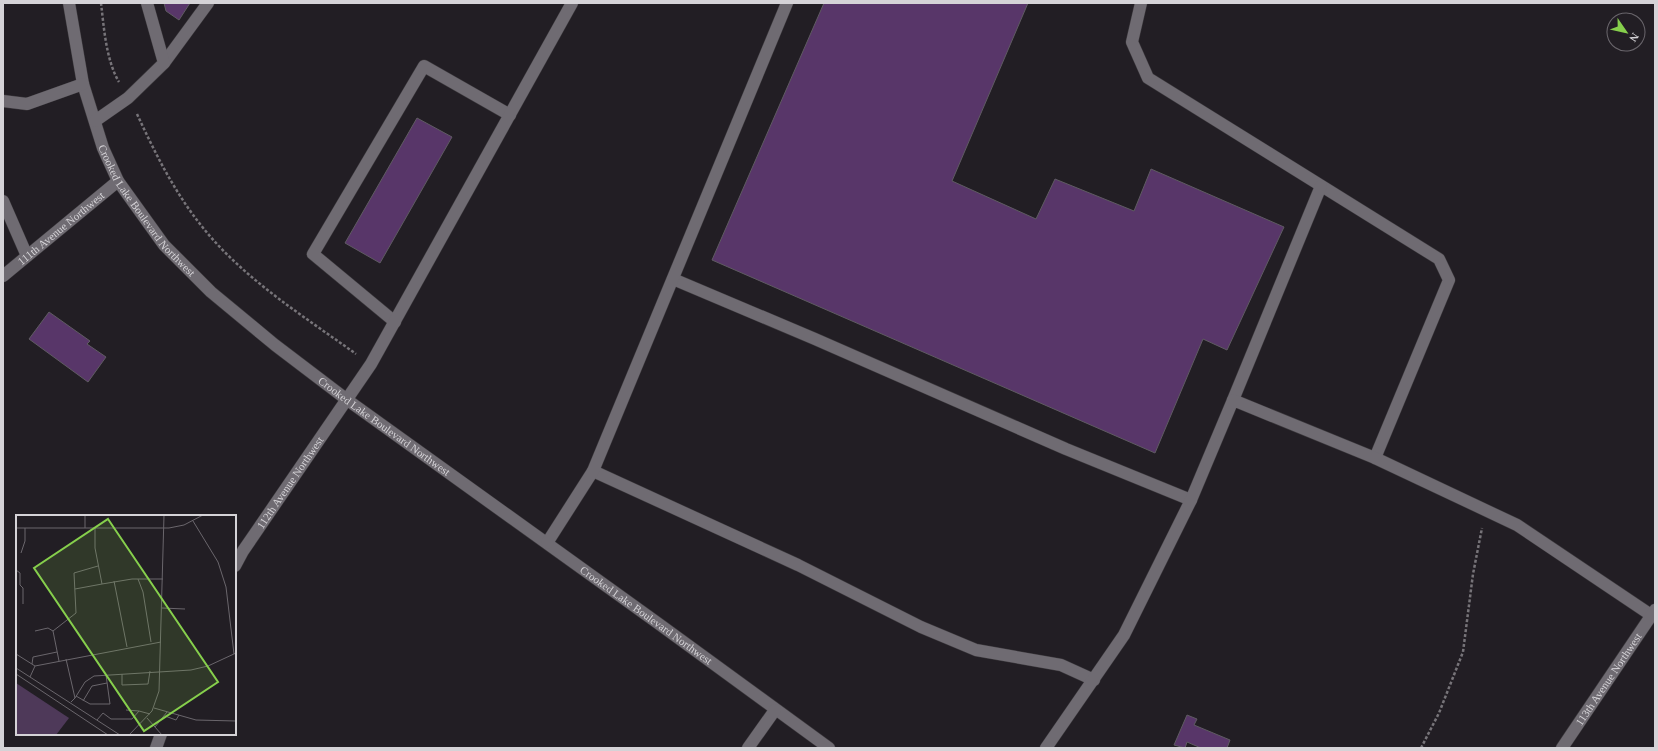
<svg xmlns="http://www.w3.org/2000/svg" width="1658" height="751" font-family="Georgia,serif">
<rect width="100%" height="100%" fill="#221e24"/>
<g fill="#583669" stroke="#5f5b62">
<polygon points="164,3 190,3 179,20 166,11"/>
<polygon points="824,3 1028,3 952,181 1036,219 1055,179 1134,211 1151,169 1284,227 1227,350 1203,339 1155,453 712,260"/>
<polygon points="417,118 452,137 380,263 345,243"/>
<polygon points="49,312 90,341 87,344 106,357 88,382 29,339"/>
<polygon points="1187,715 1197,719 1194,725 1230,740 1227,748 1201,748 1187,742 1185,748 1174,745"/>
</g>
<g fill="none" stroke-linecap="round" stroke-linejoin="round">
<defs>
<g id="minor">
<path id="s1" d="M69,3L83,84L103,148L118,181L164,245L211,292L275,345L346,399L659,624L829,748"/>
<polyline points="1141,3 1132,42 1148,78 1439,259 1449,280 1375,458"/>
<polyline points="164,63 208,3"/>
<polyline points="3,101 27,104 83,84"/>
<polyline points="95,121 128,98 164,63 147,3"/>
<polyline points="3,201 27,256"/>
<path id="s2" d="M3,276L118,181"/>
<polyline points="673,279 815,339 1066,449 1191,500"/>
<polyline points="395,322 313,254 424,66 510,115"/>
<polyline points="1233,400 1321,186"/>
<polyline points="593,471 798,565 921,627 976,650 1061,665 1094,680"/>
<polyline points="547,543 593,471 787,3"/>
<path id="s3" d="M235,566L243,551L371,364L572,3"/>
<polyline points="156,748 161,734"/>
<polyline points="748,748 775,710"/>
<polyline points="1046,748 1124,635 1191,500 1233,400 1375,458 1517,525 1651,615"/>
<path id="s4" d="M1562,748L1655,610"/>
</g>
</defs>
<use href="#minor" stroke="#3c393d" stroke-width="13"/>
<g stroke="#777479" stroke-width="2.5" stroke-dasharray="3 2" stroke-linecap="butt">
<path d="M101,3C104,28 106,60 119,82"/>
<path d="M137,114C155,153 174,191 200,224C242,278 302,315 356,354"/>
<polyline points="1421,748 1439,713 1463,652 1473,574 1482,528"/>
</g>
<use href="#minor" stroke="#6f6b72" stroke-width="12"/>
</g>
<g text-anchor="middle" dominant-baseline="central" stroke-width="3" stroke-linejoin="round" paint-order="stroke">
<g font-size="11" fill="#d5d3d7" stroke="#221e24">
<text stroke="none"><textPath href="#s1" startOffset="226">Crooked Lake Boulevard Northwest</textPath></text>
<text stroke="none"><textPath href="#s2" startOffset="75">111th Avenue Northwest</textPath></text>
<text stroke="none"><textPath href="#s1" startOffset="550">Crooked Lake Boulevard Northwest</textPath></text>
<text stroke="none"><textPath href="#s3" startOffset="100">112th Avenue Northwest</textPath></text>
<text stroke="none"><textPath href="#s1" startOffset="873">Crooked Lake Boulevard Northwest</textPath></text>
<text stroke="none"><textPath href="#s4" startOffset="83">113th Avenue Northwest</textPath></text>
</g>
</g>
<g transform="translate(16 515)">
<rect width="220" height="220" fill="#221e24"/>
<path d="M0,168L53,203L40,220H0Z" fill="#4e3959"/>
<path fill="none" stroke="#6a666c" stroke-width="1" d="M177,6L202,47L210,72L218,139M0,13H153L168,10L187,0M69,13V0M79,13V33L86,69L116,64H147M5,38L9,26V13M0,55L4,58V70L7,73V89M122,64L127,77L135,127M98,66L111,132M59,74L86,69M146,93L169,94M19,116L32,113L37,116M0,139L19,151L145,127M50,144L59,183L55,187M43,146L37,116L60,98L58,58L82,51M16,149L17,142L41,137M0,153L104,220M0,159L92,220M106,159V170L132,169L134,156M14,162L19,151M60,181L74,189H94L90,160M59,183L69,167L78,161L175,155L192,151L220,138M67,186L76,171L91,168M138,193L180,205L220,206M110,195L123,196M149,201L160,205L163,200M131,203L146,220M81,205L87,198L95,204H116L123,196L134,199M139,212L151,197M113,220L136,196L143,176L148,0"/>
<path fill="#86cf4c" fill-opacity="0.15" stroke="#86cf4c" stroke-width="2" d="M92,4L202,167L128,216L18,53Z"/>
<rect width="220" height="220" fill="none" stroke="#d5d3d7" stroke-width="2"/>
</g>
<rect width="1658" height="751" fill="none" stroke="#d5d3d7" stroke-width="8"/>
<g transform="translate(1626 32) rotate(124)"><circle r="19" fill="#221e24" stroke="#6a666c"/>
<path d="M0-3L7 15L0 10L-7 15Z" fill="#86cf4c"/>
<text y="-6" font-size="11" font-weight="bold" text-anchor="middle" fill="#d5d3d7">N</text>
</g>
</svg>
